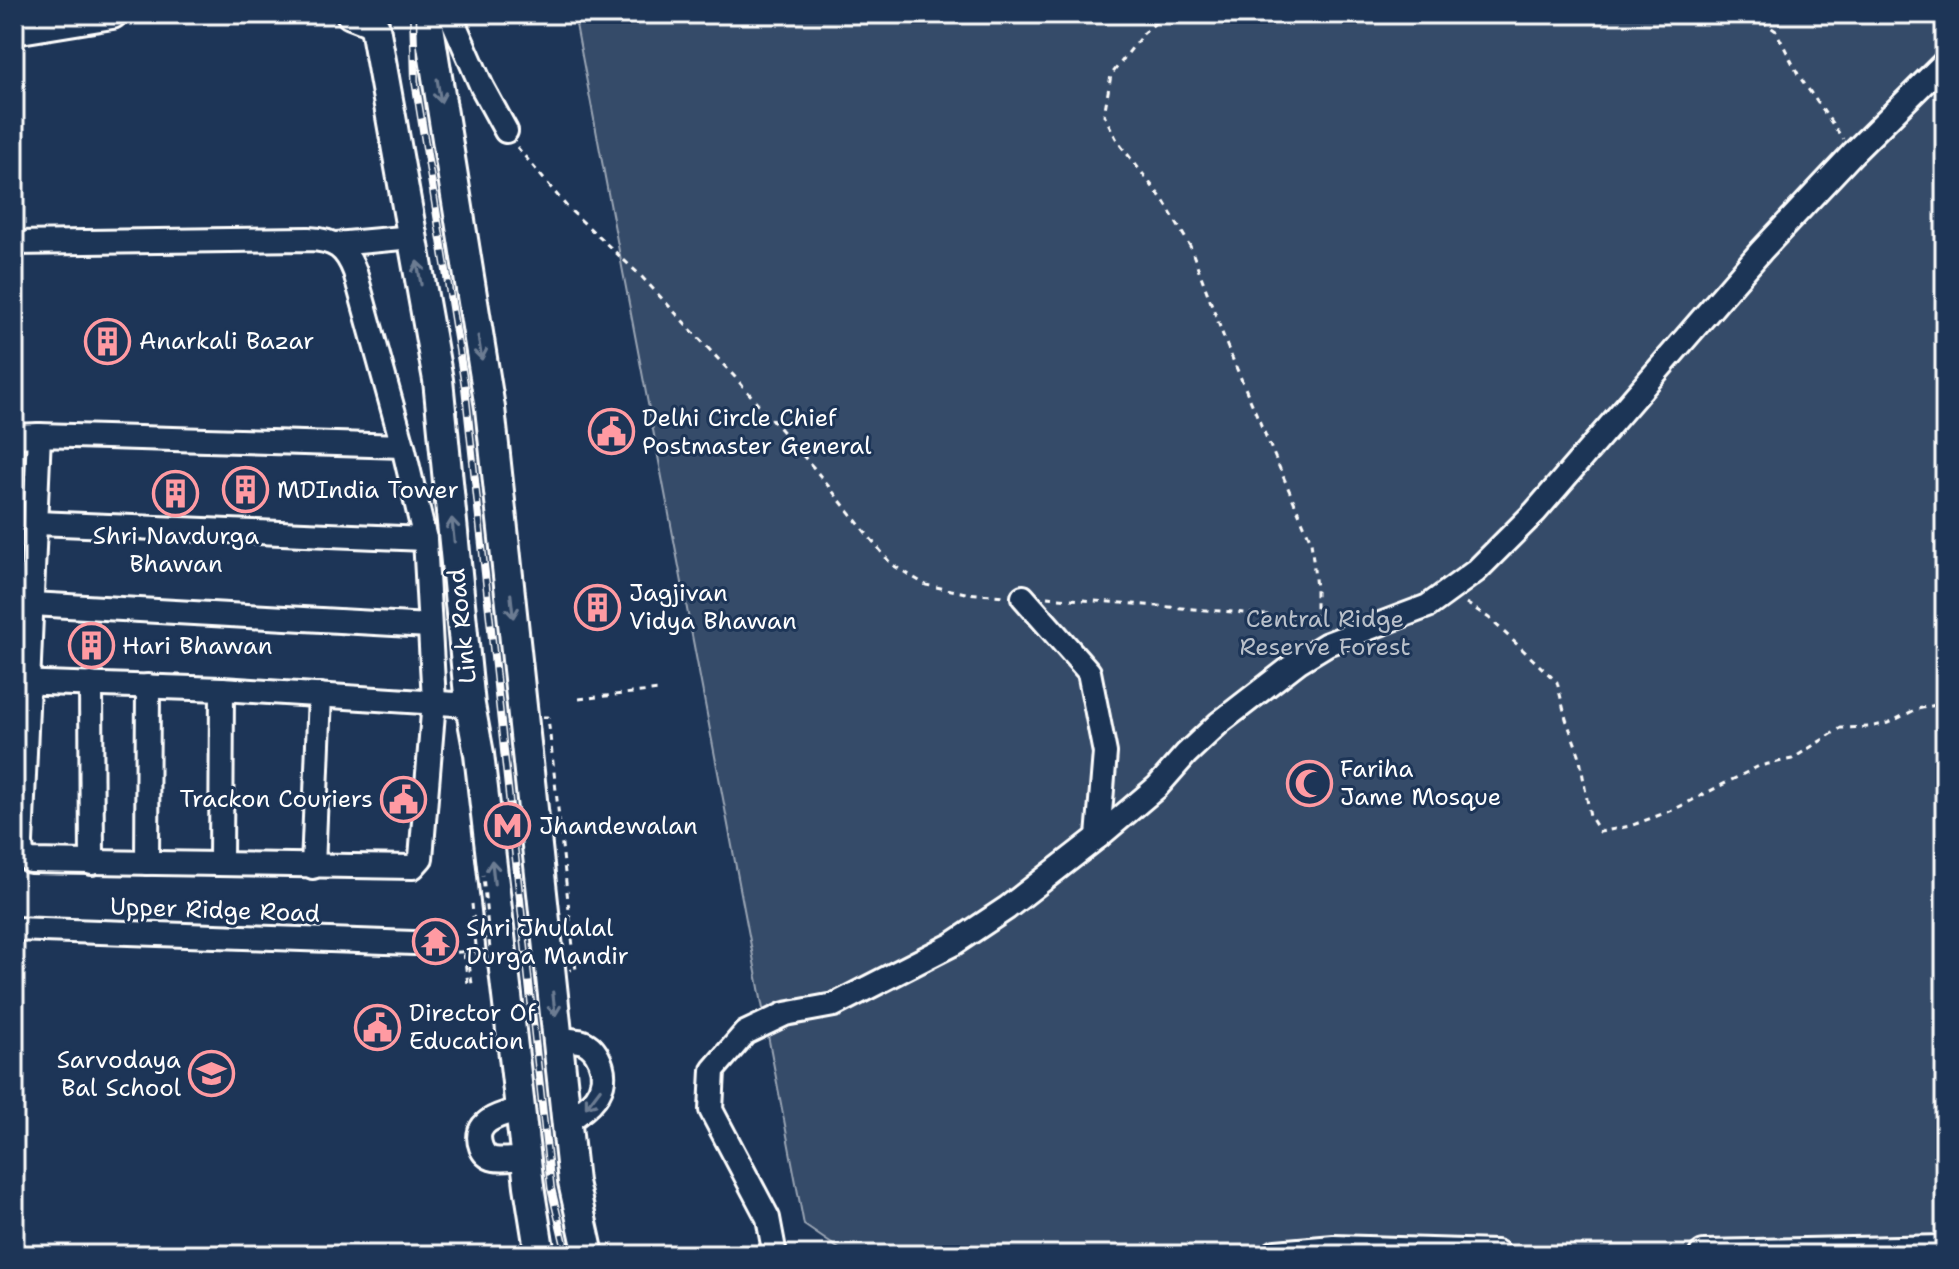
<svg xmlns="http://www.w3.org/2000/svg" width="1959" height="1269" font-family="'Shantell Sans',sans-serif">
<rect width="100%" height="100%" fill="#1d3557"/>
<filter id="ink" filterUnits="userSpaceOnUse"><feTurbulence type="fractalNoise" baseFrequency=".0125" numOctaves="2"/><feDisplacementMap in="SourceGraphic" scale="16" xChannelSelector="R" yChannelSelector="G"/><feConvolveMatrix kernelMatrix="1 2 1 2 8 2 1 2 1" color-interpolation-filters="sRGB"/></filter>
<g filter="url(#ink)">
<g fill="#364b69" stroke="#9aa5b4" stroke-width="2">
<polygon points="574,14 1945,14 1945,1255 848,1255 804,1225"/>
<polygon points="14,451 24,451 14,628"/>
</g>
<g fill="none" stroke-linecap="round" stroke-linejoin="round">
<defs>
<g id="minor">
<polyline points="450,14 482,87 506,131"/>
<path d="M14,243L309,239C335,240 346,248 355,272L403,446L425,539L434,701L421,858L413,867L30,861L22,855L21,843L39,435L403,446"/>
<polyline points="336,244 413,237"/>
<polyline points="14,436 39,435"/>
<polyline points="37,523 425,539"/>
<polyline points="1023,597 1089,672 1105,753 1098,837"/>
<polyline points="32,604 429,626"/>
<polyline points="14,682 222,689 470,705"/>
<polyline points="91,684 92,863"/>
<polyline points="147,863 148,686"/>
<polyline points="221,864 222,689"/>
<polyline points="313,867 320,695"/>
<polyline points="14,929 414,943"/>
<path d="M558,1039C565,1040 576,1040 583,1042C591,1045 597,1054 600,1061C612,1090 587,1109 566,1122"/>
<path d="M521,1109C503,1114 471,1120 481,1147C483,1153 488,1158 494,1159C504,1161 516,1158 526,1158"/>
<polyline points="775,1255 768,1218 711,1110 713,1070 745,1033 785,1014 834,1005 953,944 1007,908 1098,837 1157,787 1186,754 1219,723 1299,661 1327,644 1428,606 1476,571 1535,512 1761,251 1853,153 1945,62"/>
</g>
<g id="major">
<polyline points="351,14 369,21 375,27 438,380 470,705 479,754 529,1186 540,1255"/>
<polyline points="427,14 490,408 573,1182 589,1255"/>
<polyline points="14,30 112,14"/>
<polyline points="1276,1255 1334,1250 1496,1255"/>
<polyline points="1704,1255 1945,1250"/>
</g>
</defs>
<use href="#minor" stroke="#fff" stroke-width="28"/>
<use href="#major" stroke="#fff" stroke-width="34"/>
<g stroke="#fff" stroke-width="3" stroke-dasharray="6 6" stroke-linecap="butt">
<polyline points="1165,14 1143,34 1111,75 1104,115 1118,142 1163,200 1190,246 1227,346 1311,541 1316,588 1316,624"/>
<polyline points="1752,14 1776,31 1799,76 1843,139"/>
<polyline points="517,147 568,208 641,276 734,376 813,467 891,564 926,585 966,593 1004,596"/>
<polyline points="1047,597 1256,614 1292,618 1317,626"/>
<polyline points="1466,603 1489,618 1557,682 1566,719 1579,754 1590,816 1600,832 1630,826 1673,810 1759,766 1792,759 1841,728 1870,727 1888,723 1917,709 1945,703"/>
<polyline points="579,699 659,690"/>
<polyline points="543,717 548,717 574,956 576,970 570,970"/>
<polyline points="472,904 477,956"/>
<polyline points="429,952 445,953"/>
<polyline points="464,953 468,984 472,984 468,957 478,956"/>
</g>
<use href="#minor" stroke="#1d3557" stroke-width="22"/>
<use href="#major" stroke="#1d3557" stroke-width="28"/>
<defs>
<polyline id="rail" points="413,14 415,81 465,387 551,1188 567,1255"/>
</defs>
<use href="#rail" stroke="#fff" stroke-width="8"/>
<use href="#rail" stroke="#1d3557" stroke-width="5" stroke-dasharray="15" stroke-linecap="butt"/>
<polyline stroke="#fff" stroke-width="3" stroke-dasharray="6 6" stroke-linecap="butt" points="445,953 490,950 483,875"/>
</g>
<defs><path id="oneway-shaft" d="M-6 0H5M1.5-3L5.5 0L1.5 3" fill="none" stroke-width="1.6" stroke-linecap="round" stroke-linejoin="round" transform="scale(2)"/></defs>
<g stroke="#6c7c92">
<use href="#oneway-shaft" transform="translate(439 91) rotate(81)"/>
<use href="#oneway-shaft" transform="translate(419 273) rotate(-100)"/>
<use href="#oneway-shaft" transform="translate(480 348) rotate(81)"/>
<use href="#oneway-shaft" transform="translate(453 530) rotate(-96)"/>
<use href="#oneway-shaft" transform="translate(512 606) rotate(84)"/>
<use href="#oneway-shaft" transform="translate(493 872) rotate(-96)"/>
<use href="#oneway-shaft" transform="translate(554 1004) rotate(84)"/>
<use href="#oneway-shaft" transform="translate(593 1098) rotate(127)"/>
</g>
</g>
<defs>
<symbol id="building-ring" viewBox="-11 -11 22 22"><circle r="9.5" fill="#1d3557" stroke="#ff9aa2" stroke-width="1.5"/><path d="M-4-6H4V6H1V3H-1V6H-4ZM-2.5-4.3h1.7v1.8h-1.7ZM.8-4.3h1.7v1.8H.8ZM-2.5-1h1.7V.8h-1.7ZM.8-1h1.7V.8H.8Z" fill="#ff9aa2"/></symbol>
<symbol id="civic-ring" viewBox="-11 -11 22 22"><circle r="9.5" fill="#1d3557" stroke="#ff9aa2" stroke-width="1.5"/><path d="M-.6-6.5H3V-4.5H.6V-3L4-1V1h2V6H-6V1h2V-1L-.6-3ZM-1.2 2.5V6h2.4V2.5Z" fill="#ff9aa2"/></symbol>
<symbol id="mosque-ring" viewBox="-11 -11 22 22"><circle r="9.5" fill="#1d3557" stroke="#ff9aa2" stroke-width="1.5"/><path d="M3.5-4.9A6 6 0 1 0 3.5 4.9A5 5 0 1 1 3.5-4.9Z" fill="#ff9aa2"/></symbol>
<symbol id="metro-ring" viewBox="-11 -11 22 22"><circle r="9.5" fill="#1d3557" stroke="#ff9aa2" stroke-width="1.5"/><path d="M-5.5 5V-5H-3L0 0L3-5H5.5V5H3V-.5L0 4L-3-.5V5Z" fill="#ff9aa2"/></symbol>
<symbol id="temple-ring" viewBox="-11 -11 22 22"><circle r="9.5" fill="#1d3557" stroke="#ff9aa2" stroke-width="1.5"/><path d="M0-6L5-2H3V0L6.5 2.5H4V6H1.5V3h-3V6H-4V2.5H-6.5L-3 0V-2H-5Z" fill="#ff9aa2"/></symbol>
<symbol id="school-ring" viewBox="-11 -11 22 22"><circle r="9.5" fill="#1d3557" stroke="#ff9aa2" stroke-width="1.5"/><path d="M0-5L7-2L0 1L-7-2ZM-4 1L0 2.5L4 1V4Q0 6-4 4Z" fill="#ff9aa2"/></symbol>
</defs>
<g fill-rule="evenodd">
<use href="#building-ring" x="82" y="316" width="51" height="51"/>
<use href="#civic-ring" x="586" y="406" width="51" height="51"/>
<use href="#building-ring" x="220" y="464" width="51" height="51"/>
<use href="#building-ring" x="150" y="468" width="51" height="51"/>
<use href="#building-ring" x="572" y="582" width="51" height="51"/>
<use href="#building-ring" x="66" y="620" width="51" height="51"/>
<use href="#mosque-ring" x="1284" y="758" width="51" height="51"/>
<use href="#civic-ring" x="378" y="774" width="51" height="51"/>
<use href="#metro-ring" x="482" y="800" width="51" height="51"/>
<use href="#temple-ring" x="410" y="916" width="51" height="51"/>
<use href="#civic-ring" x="352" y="1002" width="51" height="51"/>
<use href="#school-ring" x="186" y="1048" width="51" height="51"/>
</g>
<g text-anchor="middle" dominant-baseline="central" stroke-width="6" stroke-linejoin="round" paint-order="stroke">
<g font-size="24" fill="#fff" stroke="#1d3557" text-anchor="start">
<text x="139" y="341">Anarkali Bazar</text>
<text x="642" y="418">Delhi Circle Chief<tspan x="642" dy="28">Postmaster General</tspan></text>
<text x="277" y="490">MDIndia Tower</text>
<text x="176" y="536" text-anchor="middle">Shri Navdurga<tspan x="176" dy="28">Bhawan</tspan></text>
<text x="629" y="593">Jagjivan<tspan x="629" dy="28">Vidya Bhawan</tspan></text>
<text x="122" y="646">Hari Bhawan</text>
<text x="1340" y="769">Fariha<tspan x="1340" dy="28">Jame Mosque</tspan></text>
<text x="373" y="799" text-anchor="end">Trackon Couriers</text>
<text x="539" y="826">Jhandewalan</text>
<text x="466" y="928">Shri Jhulalal<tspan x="466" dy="28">Durga Mandir</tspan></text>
<text x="409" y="1013">Director Of<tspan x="409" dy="28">Education</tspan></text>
<text x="181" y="1060" text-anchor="end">Sarvodaya<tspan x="181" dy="28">Bal School</tspan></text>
</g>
<g font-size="24" fill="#b9c0ca" stroke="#1d3557">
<text x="1325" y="619">Central Ridge<tspan x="1325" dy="28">Reserve Forest</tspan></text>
</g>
<g font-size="24" fill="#fff" stroke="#1d3557">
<text transform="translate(462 626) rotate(-96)">Link Road</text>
<text transform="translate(215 910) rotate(2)">Upper Ridge Road</text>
</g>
</g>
<rect width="1959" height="1269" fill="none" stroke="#1d3557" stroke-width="48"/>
<rect x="24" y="24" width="1911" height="1221" fill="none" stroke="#fff" stroke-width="3" filter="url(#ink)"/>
</svg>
